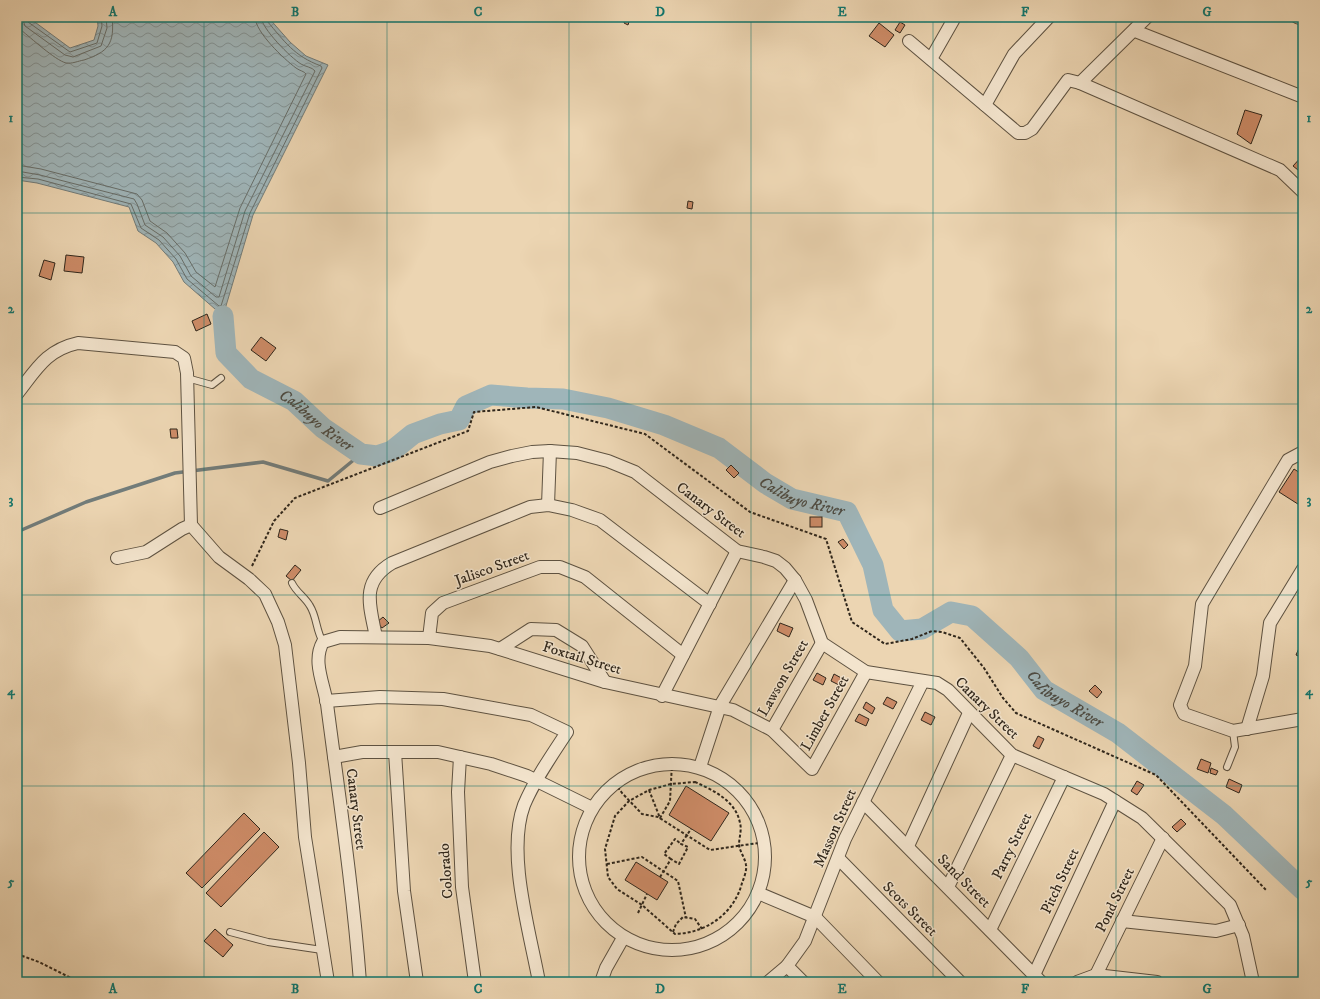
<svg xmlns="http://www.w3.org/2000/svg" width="1320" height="999" font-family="'IM FELL DW Pica',serif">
<defs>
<pattern id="water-waves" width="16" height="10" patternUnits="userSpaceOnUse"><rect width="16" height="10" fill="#9fb5b9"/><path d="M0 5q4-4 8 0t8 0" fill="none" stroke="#829396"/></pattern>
</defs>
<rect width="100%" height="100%" fill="#ecd5b2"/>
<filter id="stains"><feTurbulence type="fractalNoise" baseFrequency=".005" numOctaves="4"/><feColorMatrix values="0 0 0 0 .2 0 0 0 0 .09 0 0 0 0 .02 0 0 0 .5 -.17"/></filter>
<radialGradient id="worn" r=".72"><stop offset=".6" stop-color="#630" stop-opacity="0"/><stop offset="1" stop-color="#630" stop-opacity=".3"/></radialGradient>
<polygon fill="url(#water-waves)" stroke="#727c7a" points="17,17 28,17 70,48 94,40 98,26 97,17 268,17 290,42 306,56 328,65 253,215 223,316 184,282 173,262 156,243 138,231 129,207 37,183 17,180"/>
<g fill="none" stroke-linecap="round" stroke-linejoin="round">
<g stroke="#676e6a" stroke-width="1">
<polyline points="22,17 25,26 65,55 73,57 101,46 107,28 106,17"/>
<polyline points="27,17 28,22 70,52 97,43 102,26 101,17"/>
<path d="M17,25L21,30C31,38 55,60 66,63C72,64 78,61 84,60C108,52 115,44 112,17"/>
<path d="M17,165L41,169L137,194L142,200L150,221L167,233L185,253L196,272L215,287L240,208L306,74C304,71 300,71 296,68C284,59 255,32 255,17"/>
<path d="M17,171L40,175L134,199L137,204L145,225L163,237L180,256L191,276L216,297H219L245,211L315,71C312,67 306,67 301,64C291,58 261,28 261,17"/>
<path d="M17,177L38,179L131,204L141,228L159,240L176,259L187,279L219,306H221L250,213L322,68L321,66C294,56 285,42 267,21L266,17"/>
</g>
<polyline stroke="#727c7a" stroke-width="3.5" points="17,532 86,502 175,473 263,462 328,481 361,454"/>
<path stroke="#9fb5b9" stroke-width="21" id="s1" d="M223,316L226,353L251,379L294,401L323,428L361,454L377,456L392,451L413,434L440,424L459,420L466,406L491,395L527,398L563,399L608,408L664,425L719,448L765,483L792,499L847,512L873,565L883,610L900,631L922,629L951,612L972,616L1019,658L1044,690L1118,733L1224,815L1303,890"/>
</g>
<g fill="#ce8c68" stroke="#2f261b">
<polygon points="626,17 630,19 628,25 624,23"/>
<polygon points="900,22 905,25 900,33 895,30"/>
<polygon points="879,23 894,35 885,47 869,36"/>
<polygon points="1245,110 1262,115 1251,144 1237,134"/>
<polygon points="1303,155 1303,174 1293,166"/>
<polygon points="688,201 693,202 692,209 687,208"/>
<polygon points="66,255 84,257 82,273 64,271"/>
<polygon points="44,260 55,263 51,280 39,276"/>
<polygon points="207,314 211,324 196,331 192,321"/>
<polygon points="261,337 276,348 266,361 251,350"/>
<polygon points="170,429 177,429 178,438 171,438"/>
<polygon points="731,465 739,473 734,478 726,470"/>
<polygon points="1294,469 1303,475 1303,503 1301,506 1279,492"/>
<rect x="810" y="517" width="12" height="10"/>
<polygon points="280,529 288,531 286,540 278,537"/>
<polygon points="843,539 848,545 844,549 838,542"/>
<polygon points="295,565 301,570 292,581 286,576"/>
<polygon points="383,617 389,623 382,628 377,622"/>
<polygon points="780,623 793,628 789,637 777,631"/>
<polygon points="1303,639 1303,658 1296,655"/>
<polygon points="817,673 826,678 823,685 813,680"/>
<polygon points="834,674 845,680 841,686 831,681"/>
<polygon points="1095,685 1102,692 1097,698 1089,691"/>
<polygon points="887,697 897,702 893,709 883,704"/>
<polygon points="866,702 875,708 872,714 863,708"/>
<polygon points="925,712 935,717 931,725 921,720"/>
<polygon points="859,714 869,719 866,726 855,721"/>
<polygon points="1038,736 1044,739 1039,749 1033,746"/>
<polygon points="1201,759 1211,763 1208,773 1197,769"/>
<polygon points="1211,768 1218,771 1216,775 1210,773"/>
<polygon points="1229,779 1242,785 1239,793 1226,787"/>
<polygon points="1137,781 1144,785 1137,795 1131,791"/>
<polygon points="686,786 729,813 711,841 669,815"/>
<polygon points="244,813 260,829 202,888 186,873"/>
<polygon points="1181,819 1186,824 1177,832 1172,827"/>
<polygon points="264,832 279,847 221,907 206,893"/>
<polygon points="636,862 668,882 657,900 625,880"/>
<polygon points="1303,922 1303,935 1300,935 1299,923"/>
<polygon points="215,929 233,945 223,957 204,941"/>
</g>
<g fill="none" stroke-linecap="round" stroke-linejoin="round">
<defs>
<g id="service">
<polyline points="187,378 212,385 221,378"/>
<path d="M292,583C296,592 305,597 310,606C317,617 316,631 323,642"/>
<polyline points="1227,767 1235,747 1233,731"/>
<polyline points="230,932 268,942 322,950"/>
</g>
<g id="minor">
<polyline points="1297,17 1303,19"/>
<polyline points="1135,31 1303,97"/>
<polyline points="909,41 1018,133 1025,133 1032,129 1068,80 1080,83 1280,170 1303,192"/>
<polyline points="931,59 955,17"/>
<polyline points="1080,83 1147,17"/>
<polyline points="985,105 1014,54 1049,17"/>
<path d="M17,394C36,370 46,350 78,343L175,352L184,358L187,373L191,525L219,557L249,579L265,594L278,622L285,645L299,763L305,837L328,982"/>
<polyline points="1303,452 1288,460 1202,604 1195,666 1180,705 1184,714 1233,731 1303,719"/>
<polyline points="548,505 550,451"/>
<polyline points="380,508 490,462 512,456 532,452 550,451 577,453 608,461 635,472 737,551 764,557 776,561 785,568 795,580 806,600 822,643 866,672 937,683 948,690 1012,755 1104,794 1142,818 1230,905 1243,936 1253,982"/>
<polyline points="117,558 146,552 182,529 191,525"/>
<path d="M376,637C370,606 360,582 392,563L530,507L548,505L572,510L600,520L710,604"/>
<polyline points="429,638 432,613 443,603 540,567 560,567 585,577 683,655"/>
<polyline points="500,649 531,629 556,630 582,646 605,682"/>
<polyline points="662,696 737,551"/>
<path d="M326,701L380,697L443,699L531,715L567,732C552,755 535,779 524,805C506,853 530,932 539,982"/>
<polyline points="1247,729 1263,676 1270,623 1303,569"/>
<polyline points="772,730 822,643"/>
<polyline points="395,752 404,891 417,982"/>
<polyline points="334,757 362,752 438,752 491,764 527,776 592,808"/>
<polyline points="460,757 458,792 462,887 475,982"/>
<circle cx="672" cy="857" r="93"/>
<polyline points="700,767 720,706 795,580"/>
<polyline points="863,802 1041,982"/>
<polyline points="908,846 969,713"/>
<polyline points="838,858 960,982"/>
<polyline points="948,887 1012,755"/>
<polyline points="758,893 815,917 878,982"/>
<polyline points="1122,921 1216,931 1239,925"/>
<polyline points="990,930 1064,777"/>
<polyline points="787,966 803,982"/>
<polyline points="1034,975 1115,801"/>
<polyline points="1096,975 1163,838"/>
<path d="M360,982C353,889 339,796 327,704C324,684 312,661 323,642L340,637L429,638L490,646L605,682L733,710L772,730L812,769L866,672"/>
<polyline points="601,982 606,968 623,938"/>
<polyline points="768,982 787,966 805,941 845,839 923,681"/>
<polyline points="1077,982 1096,975 1157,982"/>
</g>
</defs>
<use href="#service" stroke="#5e5241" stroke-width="8"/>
<use href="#minor" stroke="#5e5241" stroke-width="14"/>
<g stroke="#2f261b" stroke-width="2" stroke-dasharray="3 2" stroke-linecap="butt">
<polyline points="252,566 274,521 295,498 468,431 474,412 536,407 645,434 750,512 826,539 852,622 885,644 912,639 932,631 942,632 960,638 984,668 1003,698 1016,713 1156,775 1267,891"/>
<path d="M695,782C713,790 736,801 740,823C742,830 739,838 739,845C740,852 745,858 746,865C747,870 744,878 742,883C734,914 706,933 675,934L642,905L617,889L608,877L605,849L615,816L629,801L649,790L671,784Z"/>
<polyline points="615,783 622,793 642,814 658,817 710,850 765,842"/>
<polyline points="649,790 660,818 670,801 672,763"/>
<polyline points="671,859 664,854 675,839 681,844"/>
<polyline points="607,864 642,857 678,881 686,918"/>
<polyline points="660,877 671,859 679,864 688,847 681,844 691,829"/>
<polyline points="638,913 647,894"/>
<polyline points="673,932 676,924 683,917 695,919 702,929"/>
<polyline points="17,954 39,962 79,982"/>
</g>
<use href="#service" stroke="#f3e4cd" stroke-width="6"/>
<use href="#minor" stroke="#f3e4cd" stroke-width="12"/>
</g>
<path fill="none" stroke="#0f766e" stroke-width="1" stroke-opacity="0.55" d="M204,17V982M387,17V982M569,17V982M751,17V982M933,17V982M1116,17V982M17,213H1303M17,404H1303M17,595H1303M17,786H1303"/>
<g text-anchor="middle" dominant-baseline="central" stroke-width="3" stroke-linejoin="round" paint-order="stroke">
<g font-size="15" fill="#2f261b" stroke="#f3e4cd">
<text transform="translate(711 510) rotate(37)">Canary Street</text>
<text transform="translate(492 568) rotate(-20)">Jalisco Street</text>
<text transform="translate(582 658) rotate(17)">Foxtail Street</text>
<text transform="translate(783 678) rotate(-60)">Lawson Street</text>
<text transform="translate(987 708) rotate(44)">Canary Street</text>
<text transform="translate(825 713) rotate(-61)">Limber Street</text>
<text transform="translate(356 809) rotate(83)">Canary Street</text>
<text transform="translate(835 828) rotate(-66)">Masson Street</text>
<text transform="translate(1012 846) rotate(-64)">Parry Street</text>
<text transform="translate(446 871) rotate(-94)">Colorado</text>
<text transform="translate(964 881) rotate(45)">Sand Street</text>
<text transform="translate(1060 881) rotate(-65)">Pitch Street</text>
<text transform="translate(1115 900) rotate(-64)">Pond Street</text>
<text transform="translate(910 909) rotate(45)">Scots Street</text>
</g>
<g font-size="16" font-style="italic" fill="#4b4a42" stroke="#f3e4cd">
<text stroke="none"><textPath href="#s1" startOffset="151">Calibuyo River</textPath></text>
<text stroke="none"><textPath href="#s1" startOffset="691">Calibuyo River</textPath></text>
<text stroke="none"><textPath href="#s1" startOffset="1074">Calibuyo River</textPath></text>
</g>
</g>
<rect width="1320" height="999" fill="none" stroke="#ecd5b2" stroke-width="44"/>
<rect x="22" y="22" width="1276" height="955" fill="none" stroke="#0f766e" stroke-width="1.5"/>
<g font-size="13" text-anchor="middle" font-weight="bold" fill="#0f766e">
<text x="113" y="16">A</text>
<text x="295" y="16">B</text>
<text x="478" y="16">C</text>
<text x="660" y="16">D</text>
<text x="842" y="16">E</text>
<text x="1025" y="16">F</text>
<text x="1207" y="16">G</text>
<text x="11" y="122">1</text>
<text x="1309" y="122">1</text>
<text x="11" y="313">2</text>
<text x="1309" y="313">2</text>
<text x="11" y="504">3</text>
<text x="1309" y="504">3</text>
<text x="11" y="695">4</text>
<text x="1309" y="695">4</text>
<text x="11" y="886">5</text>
<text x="1309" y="886">5</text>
<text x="113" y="993">A</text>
<text x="295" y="993">B</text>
<text x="478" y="993">C</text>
<text x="660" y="993">D</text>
<text x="842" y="993">E</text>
<text x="1025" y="993">F</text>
<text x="1207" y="993">G</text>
</g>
<rect width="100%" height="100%" filter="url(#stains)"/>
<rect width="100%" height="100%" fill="url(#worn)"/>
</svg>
